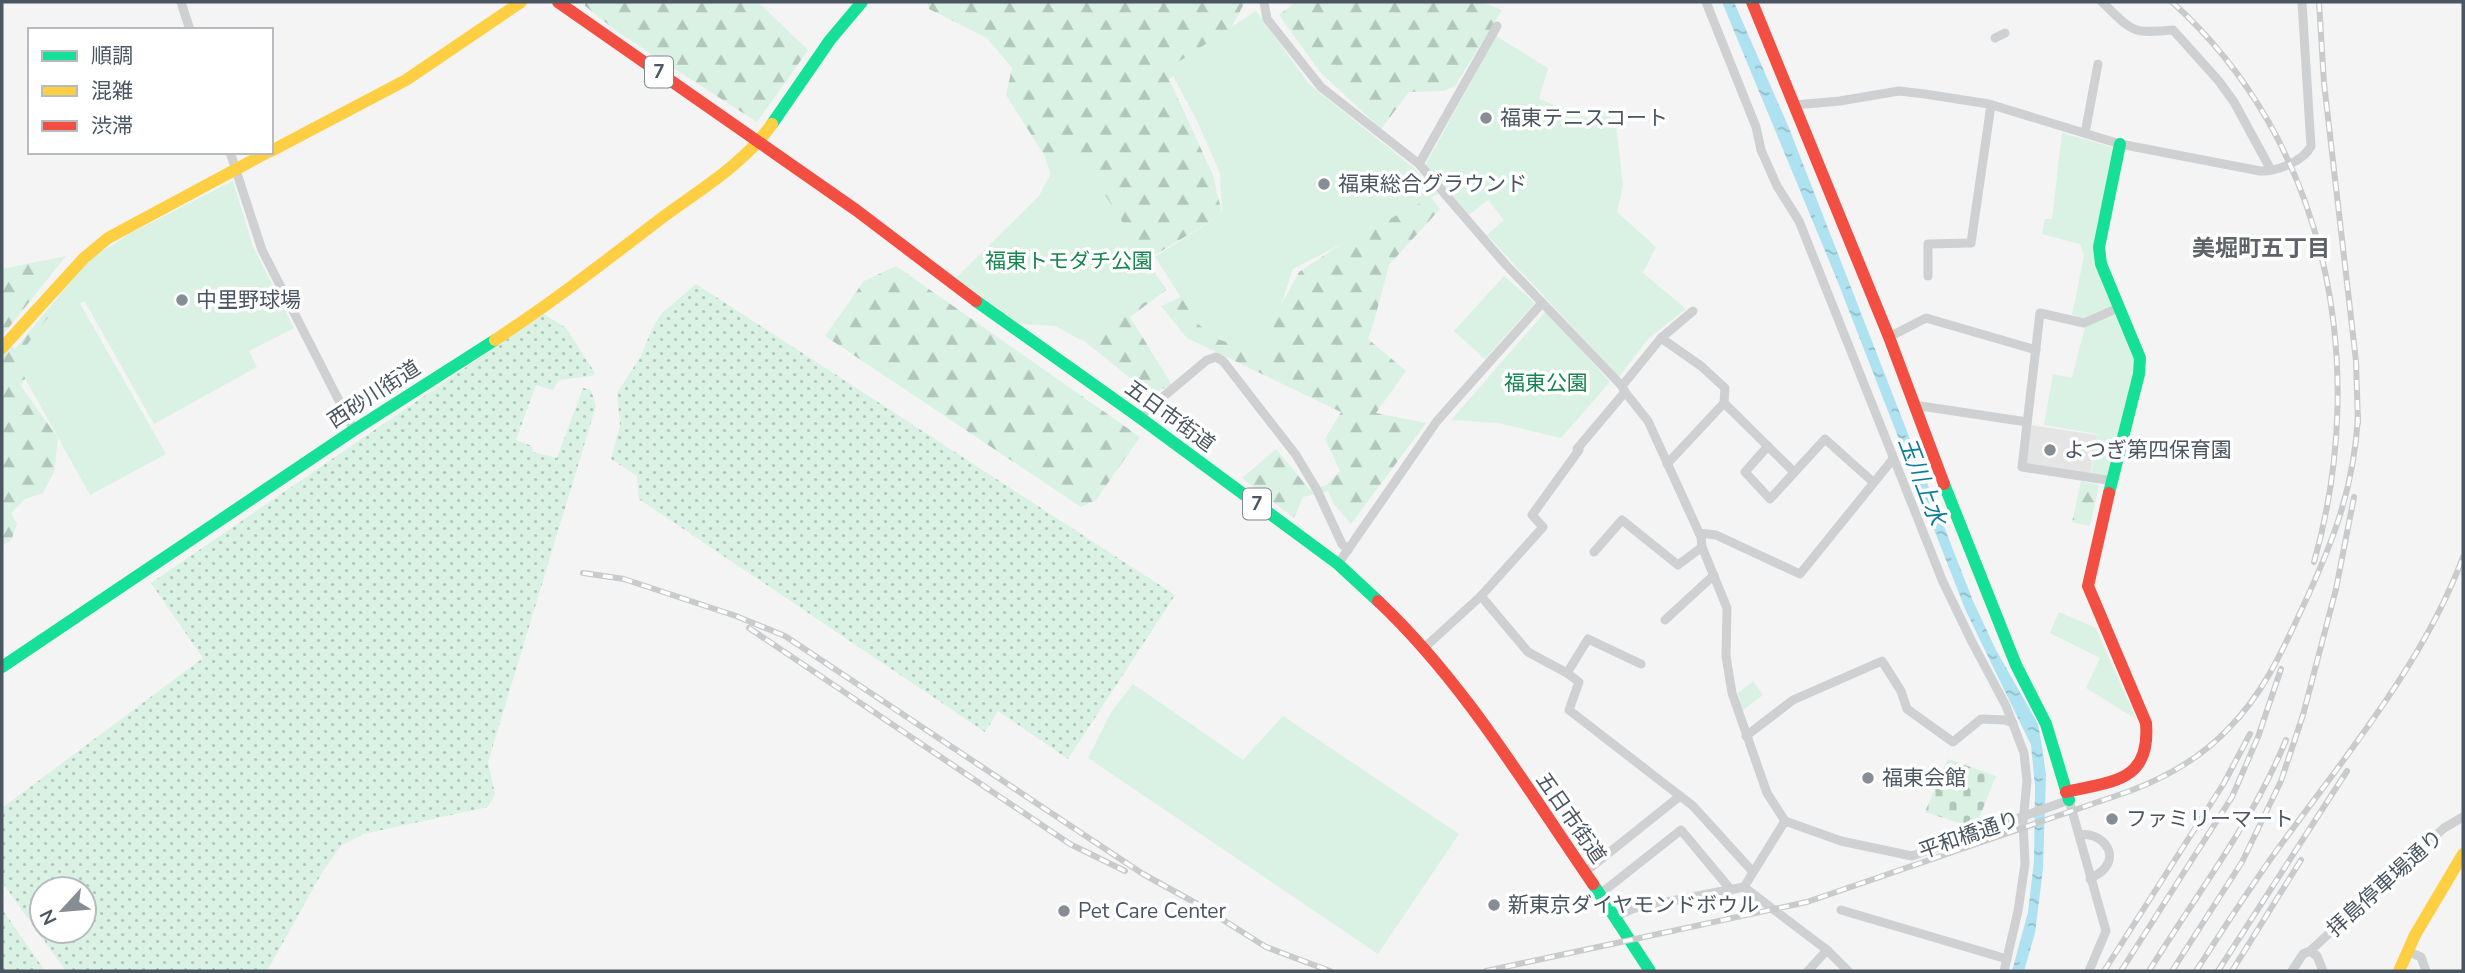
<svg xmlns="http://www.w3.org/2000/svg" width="2465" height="973" font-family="'Nunito Sans','Noto Sans JP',sans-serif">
<defs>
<pattern id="grass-dots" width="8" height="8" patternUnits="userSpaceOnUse" patternTransform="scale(1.75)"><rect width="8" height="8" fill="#d9f2e3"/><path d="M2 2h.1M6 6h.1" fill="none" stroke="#b2c7bb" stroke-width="1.8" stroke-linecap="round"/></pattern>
<pattern id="forest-firs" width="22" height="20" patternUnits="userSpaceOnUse" patternTransform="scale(1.75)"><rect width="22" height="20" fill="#d9f2e3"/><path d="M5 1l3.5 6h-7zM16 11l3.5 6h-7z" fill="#b2c7bb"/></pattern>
<pattern id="cemetery-stones" width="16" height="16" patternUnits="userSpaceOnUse" patternTransform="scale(1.75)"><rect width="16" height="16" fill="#d9f2e3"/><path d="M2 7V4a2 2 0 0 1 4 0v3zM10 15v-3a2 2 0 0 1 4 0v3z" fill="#b2c7bb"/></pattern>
<pattern id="water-ripples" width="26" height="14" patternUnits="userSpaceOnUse" patternTransform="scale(1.75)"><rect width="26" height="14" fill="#aee2f0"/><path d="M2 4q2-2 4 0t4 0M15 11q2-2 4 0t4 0" fill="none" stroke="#90bac6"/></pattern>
</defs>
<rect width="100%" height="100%" fill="#f4f4f4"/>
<polygon fill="#e6e5e6" points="2031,425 2097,435 2090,475 2026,464"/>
<g fill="url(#grass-dots)" fill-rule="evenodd">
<polygon points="696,284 1175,595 1068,759 998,711 985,732 639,499 637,476 611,459 620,425 617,393 641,356 652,329 662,313"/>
<path d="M544,314L566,328L595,373L592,376L559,380L553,390L536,385L516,440L532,446L533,452L557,458L583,388L591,390L596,406L488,762L495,794L488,807L363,834L341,846L323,871L267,971H66L2,882V808L203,658L151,583ZM42,889H84V931H42Z"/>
<polygon points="2,909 45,971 2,971"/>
</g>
<g fill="url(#forest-firs)">
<polygon points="585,2 758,2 808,50 757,122 619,33 585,6"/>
<polygon points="927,2 1245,2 1225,39 1169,79 1213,175 1222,214 1147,260 1166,290 1130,317 1172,385 1150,394 1063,324 1054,186 1045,156 1006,95 1012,68 987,38 929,9"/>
<polygon points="1296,2 1482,2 1502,10 1455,86 1444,91 1409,92 1381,129 1320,72 1279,15"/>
<polygon points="1419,182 1440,209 1389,265 1375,318 1368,339 1406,371 1376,413 1426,423 1351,524 1333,503 1328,491 1303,497 1294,518 1242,478 1276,449 1310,490 1327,485 1340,471 1325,439 1341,412 1187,338 1161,306 1181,297 1224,336 1259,346 1299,272 1407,201"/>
<polygon points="226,184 108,291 63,311 21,386 58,438 54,472 43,493 25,499 11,513 17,524 11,541 2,545 2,269 66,256 2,336 15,349 92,256"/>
<polygon points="896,266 1140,437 1096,500 1081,507 825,336 864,281"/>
<polygon points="2081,481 2099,485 2090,526 2072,522"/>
</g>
<polygon fill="url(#cemetery-stones)" points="1948,759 1996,776 1975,828 1925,812"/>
<g fill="#d9f2e3">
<polygon points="1256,11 1309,84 1415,169 1438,194 1293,269 1264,356 1215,338 1198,324 1155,257 1222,214 1220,173 1197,121 1169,68"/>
<polygon points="1496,36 1548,68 1539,99 1588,118 1606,111 1616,125 1623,185 1617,212 1656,247 1643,273 1686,309 1648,339 1619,377 1487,235 1504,220 1488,200 1469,215 1425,166"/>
<polygon points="2062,133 2115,148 2093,248 2095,264 2135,357 2134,370 2107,476 2091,475 2097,434 2044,425 2053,374 2072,378 2087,319 2072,315 2084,256 2080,244 2042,234 2045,219 2052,219"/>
<polygon points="1077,151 1166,290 1081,340 1055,326 1020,324 956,278 1039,196 1055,166"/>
<polygon points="233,181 252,244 294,328 249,351 257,367 154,424 75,284 100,255 127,235"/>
<polygon points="1504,276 1535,303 1485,359 1454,331"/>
<polygon points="71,288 166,454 90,495 15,360"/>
<polygon points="1546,311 1610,382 1561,438 1498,423 1451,420"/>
<polygon points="2059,612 2096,628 2136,719 2086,688 2100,658 2050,633"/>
<polygon points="1753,681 1763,695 1742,711 1738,693"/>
<polygon points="1133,684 1243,760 1283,716 1459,834 1378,954 1088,758 1111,712"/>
</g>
<polygon fill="url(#water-ripples)" points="1722,2 1734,2 1789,128 1973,601 1996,650 2038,724 2042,746 2046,775 2043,869 2035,933 2024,971 2012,971 2028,912 2034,861 2035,786 2031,745 1965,609 1837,280"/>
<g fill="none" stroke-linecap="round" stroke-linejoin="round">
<g stroke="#ced0d2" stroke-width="9">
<polyline points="181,2 190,30"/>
<polyline points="1264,2 1267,19 1321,87 1419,164 1506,265 1622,386 1625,392 1648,421 1701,537 1702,547 1727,608 1726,656 1732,693 1767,793 1785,821"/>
<polyline points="1706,2 1756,127 1761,150 1777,186 1799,221 1943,582 1972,642 2006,706 2024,753 2027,781 2023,822 2025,864 2018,911 2004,971"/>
<path d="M2102,2C2133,31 2129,34 2173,30L2218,80L2234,102L2271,170"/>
<polyline points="1995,38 2005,33"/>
<path d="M1795,105L1840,101L1899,91L1925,94L1989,104L2120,144L2260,171C2276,172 2304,161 2311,146L2302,2"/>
<polyline points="2085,133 2098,64"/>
<polyline points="230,152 262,250 354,430"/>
<polyline points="1419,164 1497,26"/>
<polyline points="1928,276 1928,244 1971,243 1991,105"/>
<polyline points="1889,337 1926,318 2036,350"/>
<polyline points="1661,338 1693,311"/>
<polyline points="1622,386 1661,338 1701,366 1725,388 1724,403 1667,464"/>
<polyline points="1724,403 1794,472"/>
<polyline points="1914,405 2027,422"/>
<polyline points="1139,417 1207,360 1216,357 1223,361 1296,455 1317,490 1342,544 1348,550"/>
<polyline points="1768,446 1745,472 1770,499 1825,439 1873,482"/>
<polyline points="1577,449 1625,392"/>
<polyline points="2113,481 2022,467 2040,313 2084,323 2118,308"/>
<polyline points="1699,533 1716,535 1800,574 1893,459"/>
<polyline points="1594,552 1622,520 1678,565 1702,547"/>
<polyline points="1338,564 1437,421 1542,303"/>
<polyline points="1481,596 1528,652 1567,673"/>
<polyline points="1665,620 1714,575"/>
<polyline points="1424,648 1481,596 1543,527 1532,515 1579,450"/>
<polyline points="1641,664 1588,639 1567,673 1579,682 1569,710 1693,806 1753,872"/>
<polyline points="1746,736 1793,700 1882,661 1901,691 1907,709 1953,742 1981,719 2005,720 2013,723"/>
<polyline points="1785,821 1841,841 1912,856 2069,800 2106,931 2089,971"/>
<path d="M2079,835C2101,831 2119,853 2104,869C2101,873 2094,876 2090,879"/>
<polyline points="1585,872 1680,796"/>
<polyline points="1744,887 1785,821"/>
<polyline points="1600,894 1681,830 1731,890"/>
<polyline points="1841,910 2007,959"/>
<polyline points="1615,916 1635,908 1744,887 1827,950 1848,971"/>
<polyline points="2310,951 2444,828 2463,817"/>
<polyline points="2407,951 2421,957 2426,971"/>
<polyline points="1808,971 1827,950"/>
<polyline points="2292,971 2303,954 2310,951 2317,956 2323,971"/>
</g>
<g stroke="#16e098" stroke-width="12">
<polyline points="772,124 830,40 862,2"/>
<polyline points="976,301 1139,417 1338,564 1378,601"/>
<polyline points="1944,484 2016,665 2046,724 2069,800"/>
<polyline points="2109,493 2139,374 2140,358 2101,264 2099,247 2120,144"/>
<polyline points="2,667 354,430 495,340"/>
<polyline points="1593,884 1650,971"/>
</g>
<g stroke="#ffcf43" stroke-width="12">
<polyline points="271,151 406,80 521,2"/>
<path d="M495,340C553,302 608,259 663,217C701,189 745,163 772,124"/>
<polyline points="2,348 84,258 108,238 268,152"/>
<polyline points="2399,971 2415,935 2463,854"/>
</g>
<g stroke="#f24e42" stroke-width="12">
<polyline points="558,2 856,210 976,301"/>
<polyline points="1752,2 1889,337 1944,484"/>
<path d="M1378,601C1464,682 1526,787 1593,884"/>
<path d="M2066,792C2111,781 2151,783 2146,723L2088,586L2109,493"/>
</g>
<defs>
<g id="rail">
<path d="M2172,2C2328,142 2370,365 2314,562"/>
<polyline points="2319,2 2324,83 2356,361 2358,423"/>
<polyline points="583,573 624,579 736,616 785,636 1143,874 1201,906 1266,947 1330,971"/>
<polyline points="749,628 1070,844 1125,871"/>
<path d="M1486,971L1807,902L2130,791C2167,777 2202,757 2229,728C2261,696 2280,656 2299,615C2331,547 2354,491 2358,416"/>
<polyline points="2104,971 2224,783 2250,734"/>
<polyline points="2121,971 2232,797 2258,737 2281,669"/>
<path d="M2149,971C2196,895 2252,823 2286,740"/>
<polyline points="2172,971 2242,862 2281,781 2303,715 2336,589 2354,497"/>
<path d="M2196,971C2226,925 2255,879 2288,835C2352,748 2425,659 2463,557"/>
<polyline points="2218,971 2347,771"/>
<polyline points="2232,971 2301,860"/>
</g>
</defs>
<use href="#rail" stroke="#c9cacc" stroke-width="6"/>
<use href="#rail" stroke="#fff" stroke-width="3.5" stroke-dasharray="10" stroke-linecap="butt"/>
</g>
<g fill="#868d94" stroke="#fff" stroke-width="2.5">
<circle cx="1486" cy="118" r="7"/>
<circle cx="1324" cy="184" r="7"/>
<circle cx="182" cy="300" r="7"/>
<circle cx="2050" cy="450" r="7"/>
<circle cx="1868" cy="778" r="7"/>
<circle cx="2112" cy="819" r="7"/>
<circle cx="1494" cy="905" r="7"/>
<circle cx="1064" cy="911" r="7"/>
</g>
<g text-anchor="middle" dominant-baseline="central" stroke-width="7" stroke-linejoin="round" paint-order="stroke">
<g fill="#fff" stroke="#808990" stroke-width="2">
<rect x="645" y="56.5" width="28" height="31" rx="5"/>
<rect x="1243" y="488.5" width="28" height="31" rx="5"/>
</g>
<g font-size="19" font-weight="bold" fill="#4a5661">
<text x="659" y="72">7</text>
<text x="1257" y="504">7</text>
</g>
<g font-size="21" fill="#4a5661" stroke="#fff" text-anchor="start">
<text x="1500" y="118">福東テニスコート</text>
<text x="1338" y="184">福東総合グラウンド</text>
<text x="196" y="300">中里野球場</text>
<text x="2064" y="450">よつぎ第四保育園</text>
<text x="1882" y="778">福東会館</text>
<text x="2126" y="819">ファミリーマート</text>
<text x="1508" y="905">新東京ダイヤモンドボウル</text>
<text x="1078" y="911">Pet Care Center</text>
</g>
<g font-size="21" fill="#17864f" stroke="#fff">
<text x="1069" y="261">福東トモダチ公園</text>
<text x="1546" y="383">福東公園</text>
</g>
<g font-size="21" fill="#4a5661" stroke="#fff">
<text transform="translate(374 394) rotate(-33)">西砂川街道</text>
<text transform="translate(1170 416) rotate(36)">五日市街道</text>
<text transform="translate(1571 818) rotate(55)">五日市街道</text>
<text transform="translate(1969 835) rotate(-19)">平和橋通り</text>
<text transform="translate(2385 883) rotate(-42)">拝島停車場通り</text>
</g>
<g font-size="23" font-weight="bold" fill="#5f6368" stroke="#fff">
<text x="2261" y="248">美堀町五丁目</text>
</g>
<g font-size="23" font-style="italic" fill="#0c7c9b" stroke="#fff">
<text transform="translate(1922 481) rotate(69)">玉川上水</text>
</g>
</g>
<rect width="2465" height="973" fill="none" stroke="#4a5661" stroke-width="7"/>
<rect x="28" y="28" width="245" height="126" fill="#ffffff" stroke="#b7bbc0" stroke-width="2"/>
<rect x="42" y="51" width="35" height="10" fill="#16e098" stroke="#b7bbc0" stroke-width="2"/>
<text x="91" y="63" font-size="21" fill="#4a5661">順調</text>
<rect x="42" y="86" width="35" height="10" fill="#ffcf43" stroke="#b7bbc0" stroke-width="2"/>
<text x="91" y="98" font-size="21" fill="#4a5661">混雑</text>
<rect x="42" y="121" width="35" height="10" fill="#f24e42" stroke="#b7bbc0" stroke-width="2"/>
<text x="91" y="133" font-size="21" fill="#4a5661">渋滞</text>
<g transform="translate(63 910) rotate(244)"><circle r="33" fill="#ffffff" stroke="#b7bbc0" stroke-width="2"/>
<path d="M0-5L12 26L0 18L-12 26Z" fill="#868d94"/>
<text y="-10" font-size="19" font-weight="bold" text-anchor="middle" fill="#4a5661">N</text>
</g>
</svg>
